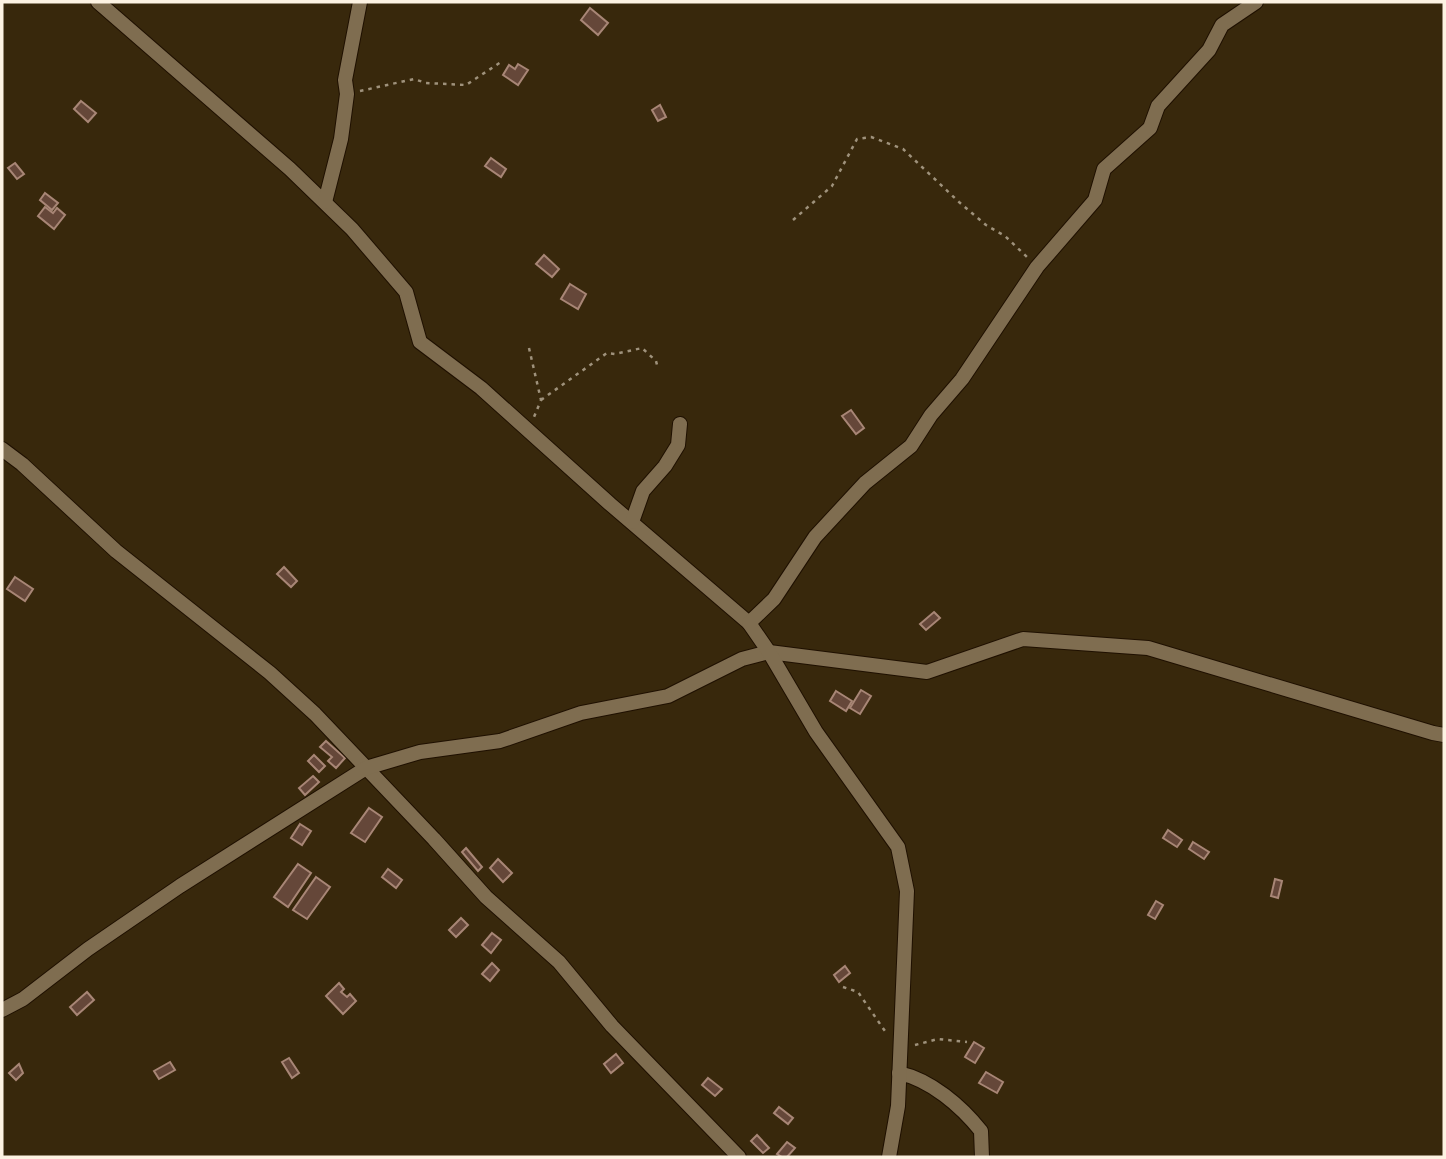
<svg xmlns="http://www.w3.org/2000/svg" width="1446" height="1159" font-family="'Varela Round',sans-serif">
<rect width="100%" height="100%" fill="#38280c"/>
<g fill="#654739" stroke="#a88676" stroke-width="2">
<polygon points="590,8 608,23 598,35 581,20"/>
<polygon points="518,64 528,70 518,85 503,75 509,65 515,69"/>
<polygon points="81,101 96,113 88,122 74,109"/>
<polygon points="660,105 666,117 658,121 652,110"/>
<polygon points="491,158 506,169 501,177 485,166"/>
<polygon points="15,163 24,174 17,179 8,168"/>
<polygon points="45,193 58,203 52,210 40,200"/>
<polygon points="45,207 53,213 57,208 65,215 54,229 38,216"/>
<polygon points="544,255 559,269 552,277 536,264"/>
<polygon points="570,284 586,294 578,309 561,299"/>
<polygon points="851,410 864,428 856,434 842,416"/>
<polygon points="284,567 297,581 291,587 277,574"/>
<polygon points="15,577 33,589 25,601 7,589"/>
<polygon points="934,612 940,618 926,630 920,624"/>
<polygon points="861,690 871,696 860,714 850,708"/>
<polygon points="836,691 852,701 846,711 830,701"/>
<polygon points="326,741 345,758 336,768 328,761 332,757 320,747"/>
<polygon points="314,755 325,766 319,772 308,761"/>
<polygon points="313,776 319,782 305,795 299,788"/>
<polygon points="369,808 382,817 365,842 351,833"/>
<polygon points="300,824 311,831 302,845 291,838"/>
<polygon points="1168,830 1182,840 1177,847 1163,838"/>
<polygon points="1193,842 1209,852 1204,859 1189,849"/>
<polygon points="466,848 482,867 478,871 462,852"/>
<polygon points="498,859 512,873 503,882 490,868"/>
<polygon points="298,864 311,873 288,907 274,897"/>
<polygon points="388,869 402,880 396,888 382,877"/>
<polygon points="316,877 330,887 307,919 293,910"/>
<polygon points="1275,879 1282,881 1278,898 1271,896"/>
<polygon points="1156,901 1163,905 1155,919 1148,915"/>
<polygon points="461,918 468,925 456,937 449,930"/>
<polygon points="492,933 501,940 491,953 482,945"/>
<polygon points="492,963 499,970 490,981 482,974"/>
<polygon points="845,966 850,973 839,982 834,975"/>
<polygon points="339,983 344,989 341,992 347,997 350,994 356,1001 343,1014 326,996"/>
<polygon points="87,992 94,1000 77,1015 70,1007"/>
<polygon points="974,1042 984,1048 975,1063 965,1057"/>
<polygon points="616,1054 623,1063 611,1073 604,1064"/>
<polygon points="289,1058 299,1073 292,1078 282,1062"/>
<polygon points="170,1062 175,1070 159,1079 154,1071"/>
<polygon points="19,1064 23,1073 16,1080 9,1073"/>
<polygon points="986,1072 1003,1082 997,1093 979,1083"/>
<polygon points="708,1078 722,1089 715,1096 702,1085"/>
<polygon points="779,1107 793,1118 788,1124 774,1113"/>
<polygon points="757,1135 769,1148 763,1153 751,1141"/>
<polygon points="787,1142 795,1148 787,1157 782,1157 777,1154"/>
</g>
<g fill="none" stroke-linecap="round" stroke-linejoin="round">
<defs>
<g id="street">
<polyline points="98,2 290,169 352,229 406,292 420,342 481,388 610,504 749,623"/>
<polyline points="325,202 341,139 347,94 345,80 360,2"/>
<polyline points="2,449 22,464 116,551 270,673 315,714 434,839 486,897 559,962 612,1026 739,1157"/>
<polyline points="632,522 643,491 665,466 678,445 680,424"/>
<polyline points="2,1010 23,999 88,949 180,886 366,768 420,752 500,741 581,713 668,696 742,659 769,652 927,672 1023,639 1148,648 1433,733 1444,735"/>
<path d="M899,1073C931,1080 961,1106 981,1131L982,1157"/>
<polyline points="889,1157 898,1106 907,891 898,847 816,732 769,652 749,623 774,599 815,537 865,483 911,446 931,415 962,379 1037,267 1095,200 1104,169 1150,128 1158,106 1209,50 1222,25 1256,2"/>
</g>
</defs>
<use href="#street" stroke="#1f1000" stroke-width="16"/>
<g stroke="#9f927c" stroke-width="2.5" stroke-dasharray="3.5 5" stroke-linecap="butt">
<polyline points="360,91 414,79 426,83 466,85 501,62"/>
<polyline points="793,220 832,186 857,139 871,137 903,149 959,202 986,225 1005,236 1027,257"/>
<polyline points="529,348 541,400 534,417"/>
<polyline points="541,400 607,353 615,354 642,348 656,361 658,369"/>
<polyline points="843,987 858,992 887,1034"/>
<polyline points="915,1045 938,1039 967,1042"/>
</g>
<use href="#street" stroke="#7f6d50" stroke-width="14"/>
</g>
<rect width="1446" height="1159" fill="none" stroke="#fdf3e3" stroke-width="7"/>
</svg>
